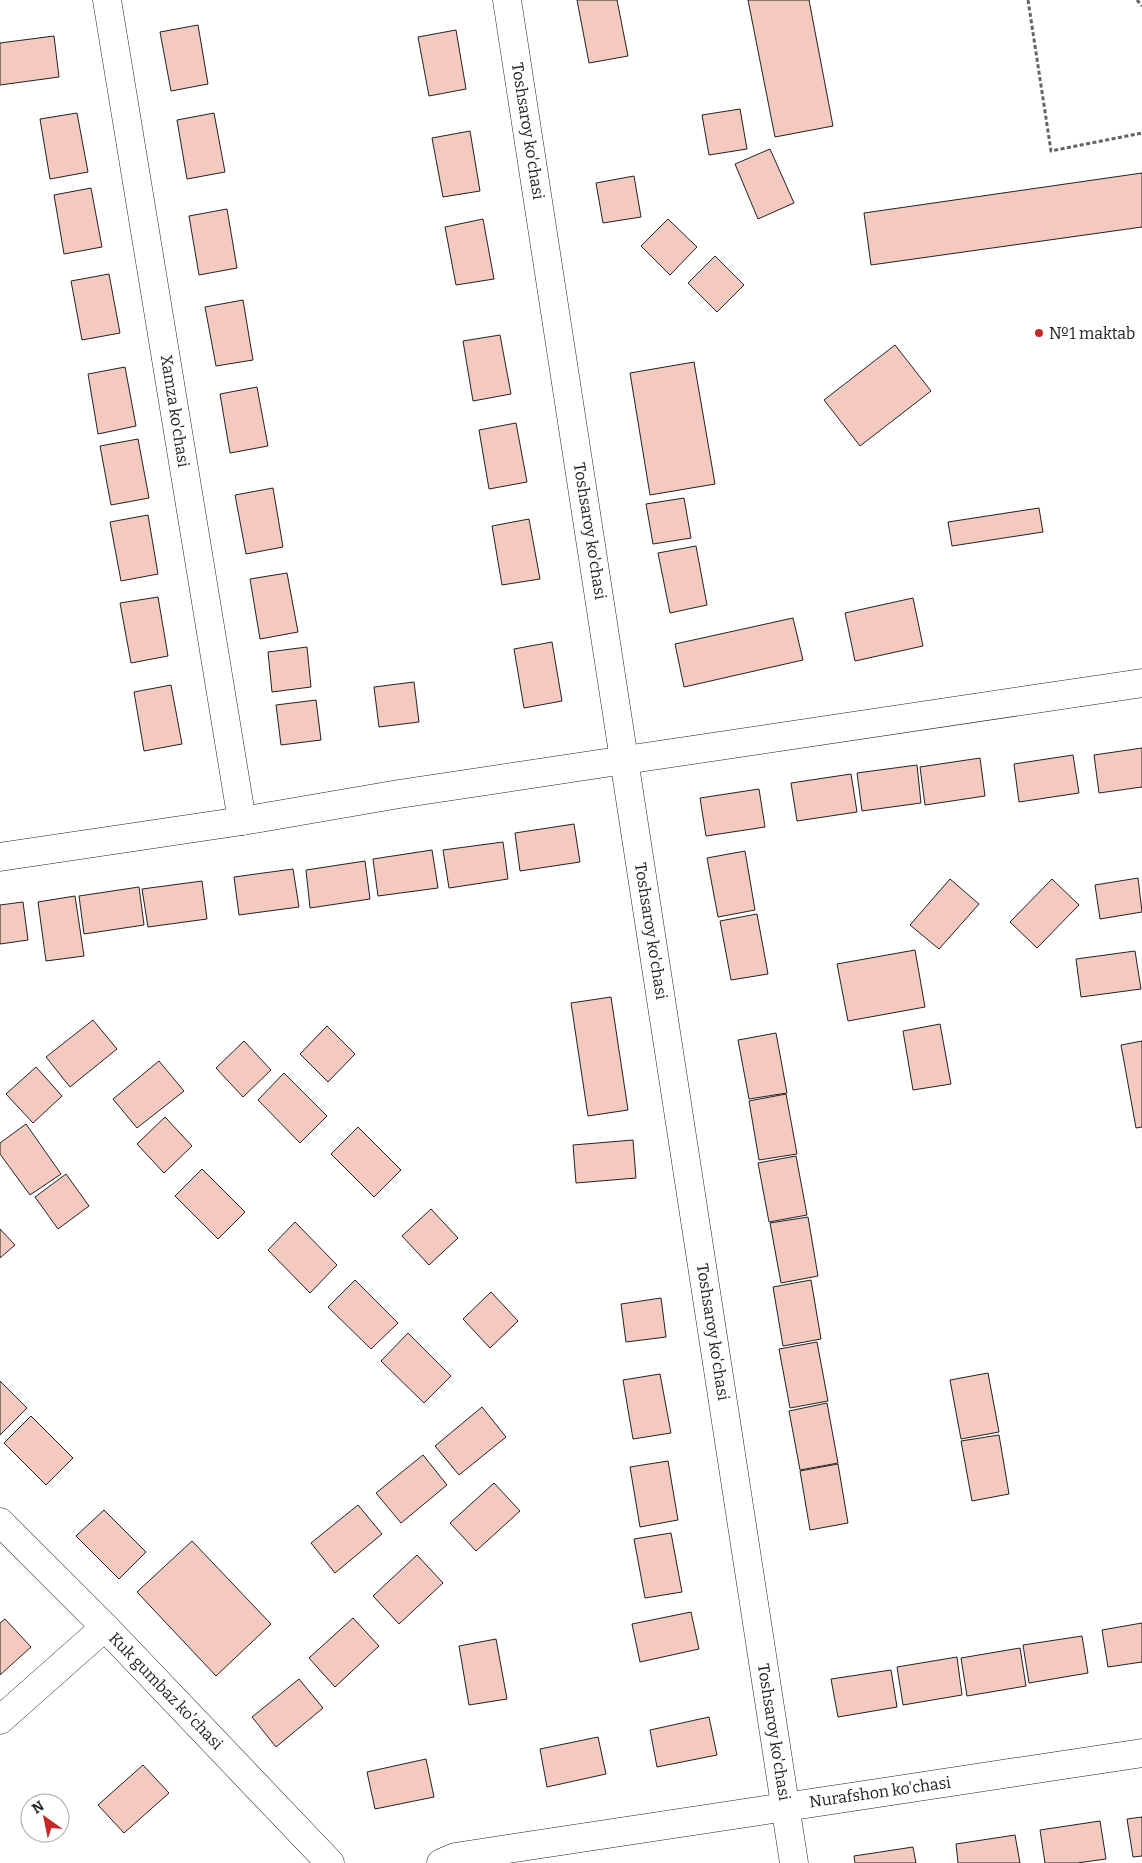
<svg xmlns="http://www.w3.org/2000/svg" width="1142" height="1863" font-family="Bitter,serif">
<rect width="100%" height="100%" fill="#fff"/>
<g fill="#f3c9c0" stroke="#222">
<polygon points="577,0 617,0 628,56 589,63"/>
<polygon points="748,0 809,0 833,126 775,137"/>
<polygon points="198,25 208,84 171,91 160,32"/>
<polygon points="456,30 466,89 429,96 418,37"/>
<polygon points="54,36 59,77 0,85 0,43"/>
<polygon points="740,109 747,149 709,155 702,115"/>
<polygon points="77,113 88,172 50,179 40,119"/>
<polygon points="214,113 225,172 187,179 177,120"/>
<polygon points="470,131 480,191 443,197 432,138"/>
<polygon points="770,149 794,203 758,219 735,164"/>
<polygon points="1142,173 1142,227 871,265 864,213"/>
<polygon points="634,176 641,217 603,223 596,183"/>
<polygon points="91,188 102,247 64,254 54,195"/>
<polygon points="227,209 237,268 199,275 189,216"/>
<polygon points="483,219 494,279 456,285 445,227"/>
<polygon points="668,219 697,247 670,275 641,246"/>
<polygon points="715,256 744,285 717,312 688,283"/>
<polygon points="109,274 120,333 82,340 71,281"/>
<polygon points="243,300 253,360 216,366 205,307"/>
<polygon points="500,335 511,394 473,401 463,341"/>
<polygon points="895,345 931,391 860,446 824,400"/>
<polygon points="694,362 715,484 650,495 630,373"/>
<polygon points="125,367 136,426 98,434 88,374"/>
<polygon points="257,387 268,446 230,453 220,394"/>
<polygon points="516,423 527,482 489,489 479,430"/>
<polygon points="138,439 149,498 111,505 100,446"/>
<polygon points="273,488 283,547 246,554 235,495"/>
<polygon points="684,498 691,538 653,544 646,504"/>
<polygon points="1039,508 1043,532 952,546 948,522"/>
<polygon points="148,515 158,574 121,581 110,522"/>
<polygon points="529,519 540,579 502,585 492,526"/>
<polygon points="696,546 707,605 670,613 658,553"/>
<polygon points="287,573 298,632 260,639 250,579"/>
<polygon points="158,597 168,656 131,663 120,603"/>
<polygon points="913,598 923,646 855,661 845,613"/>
<polygon points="793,618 803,660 684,687 675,644"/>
<polygon points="552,642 562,701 524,708 514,649"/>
<polygon points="307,647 311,687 272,692 268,652"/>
<polygon points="414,682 419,722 379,727 374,687"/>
<polygon points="171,685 182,744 144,751 134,692"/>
<polygon points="316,700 321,740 281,745 276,705"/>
<polygon points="1142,748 1142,787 1099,793 1094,755"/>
<polygon points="1073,755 1079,793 1019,802 1014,764"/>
<polygon points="980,758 985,796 925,805 920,767"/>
<polygon points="917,765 921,803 862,811 857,773"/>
<polygon points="851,774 857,812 797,821 791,783"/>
<polygon points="759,789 765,827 706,836 700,798"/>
<polygon points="574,824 580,862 520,871 515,833"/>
<polygon points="503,842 508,879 449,888 443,850"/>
<polygon points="432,850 438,888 378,896 373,859"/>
<polygon points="745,851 755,910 718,917 707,858"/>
<polygon points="365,861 370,899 310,908 306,870"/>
<polygon points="293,869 299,907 239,915 234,877"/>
<polygon points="1138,878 1142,912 1100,919 1095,885"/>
<polygon points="950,879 979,904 939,949 910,925"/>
<polygon points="1052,879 1079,905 1037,948 1010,922"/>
<polygon points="202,881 207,919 148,927 142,889"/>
<polygon points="139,887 144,925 84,934 79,896"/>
<polygon points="75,896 84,956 46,961 38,902"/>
<polygon points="23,902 28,940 0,944 0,905"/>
<polygon points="757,914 768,974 731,980 720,921"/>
<polygon points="915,950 925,1007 848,1021 837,964"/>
<polygon points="1135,951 1141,989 1081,997 1076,959"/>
<polygon points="611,997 628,1110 588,1116 571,1003"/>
<polygon points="93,1020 117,1049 70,1087 46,1057"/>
<polygon points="940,1024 951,1084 913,1090 903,1031"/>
<polygon points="327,1026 355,1054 328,1082 300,1054"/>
<polygon points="776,1033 787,1093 749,1099 738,1040"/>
<polygon points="244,1041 271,1070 243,1097 216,1068"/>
<polygon points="1142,1041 1142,1127 1136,1128 1121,1045"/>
<polygon points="159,1061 184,1091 137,1128 113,1099"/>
<polygon points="36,1067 62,1096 33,1123 6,1094"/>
<polygon points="284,1073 327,1116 300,1143 258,1100"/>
<polygon points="786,1094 797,1154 759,1160 749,1101"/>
<polygon points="165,1117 192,1146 164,1173 137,1144"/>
<polygon points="26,1124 61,1174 30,1195 0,1154 0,1143"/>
<polygon points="358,1127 401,1170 374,1197 331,1154"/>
<polygon points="633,1140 636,1178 576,1183 573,1145"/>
<polygon points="796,1156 807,1215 769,1222 758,1163"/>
<polygon points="202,1169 245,1212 218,1239 175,1196"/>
<polygon points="66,1174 89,1206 58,1229 35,1197"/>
<polygon points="431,1209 458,1238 429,1265 402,1236"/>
<polygon points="808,1217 818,1276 781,1283 770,1223"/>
<polygon points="295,1222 337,1265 310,1293 268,1250"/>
<polygon points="0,1229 15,1245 0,1258"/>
<polygon points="355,1280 398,1323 371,1349 328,1307"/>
<polygon points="811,1280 821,1339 783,1346 773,1287"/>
<polygon points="491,1292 518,1321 490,1348 463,1319"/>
<polygon points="661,1298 666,1337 626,1342 621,1304"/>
<polygon points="408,1333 451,1376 424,1403 381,1361"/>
<polygon points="817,1342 828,1401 790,1408 779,1349"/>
<polygon points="988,1373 999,1432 961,1439 950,1380"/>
<polygon points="660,1374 671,1433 633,1439 623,1380"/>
<polygon points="0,1381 27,1408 0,1435"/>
<polygon points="827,1403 838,1463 800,1470 789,1411"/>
<polygon points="482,1407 506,1437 459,1475 435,1446"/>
<polygon points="31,1416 73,1458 46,1485 4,1443"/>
<polygon points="999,1435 1009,1494 972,1501 961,1441"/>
<polygon points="423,1455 447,1485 401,1523 376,1493"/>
<polygon points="668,1461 678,1520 640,1527 630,1467"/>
<polygon points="838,1464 848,1523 810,1530 800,1471"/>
<polygon points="494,1483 520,1511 476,1551 450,1523"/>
<polygon points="358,1505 382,1534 335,1573 311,1543"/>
<polygon points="104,1510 146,1552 119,1579 76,1536"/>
<polygon points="671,1533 682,1592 645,1598 634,1539"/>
<polygon points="192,1541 271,1624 216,1676 137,1592"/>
<polygon points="417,1555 443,1583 399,1624 373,1596"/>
<polygon points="691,1612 699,1649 640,1662 632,1624"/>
<polygon points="353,1618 379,1646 335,1687 309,1658"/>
<polygon points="5,1619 31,1647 0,1675 0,1623"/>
<polygon points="1142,1623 1142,1662 1108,1667 1102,1630"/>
<polygon points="1082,1636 1088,1673 1029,1683 1023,1645"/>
<polygon points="496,1639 507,1699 469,1705 459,1646"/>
<polygon points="1020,1648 1026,1686 967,1696 961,1658"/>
<polygon points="957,1657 962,1695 903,1705 897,1667"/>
<polygon points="891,1670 897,1707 838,1717 831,1679"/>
<polygon points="299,1679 323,1708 276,1747 252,1717"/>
<polygon points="709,1717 717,1755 657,1767 650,1730"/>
<polygon points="598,1737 606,1774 547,1787 540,1749"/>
<polygon points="426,1759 434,1797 375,1809 367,1772"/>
<polygon points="143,1765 169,1793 124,1833 98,1805"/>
<polygon points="1142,1817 1142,1856 1133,1857 1127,1819"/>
<polygon points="1100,1821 1106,1859 1077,1863 1045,1863 1040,1830"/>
<polygon points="1015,1835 1020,1863 958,1863 956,1844"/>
<polygon points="913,1847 916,1863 855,1863 854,1856"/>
</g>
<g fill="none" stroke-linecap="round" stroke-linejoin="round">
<defs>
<g id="minor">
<polyline points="107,0 242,821"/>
<polyline points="507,0 794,1863"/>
<polyline points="0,857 242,821 399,794 625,760 1142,683"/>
<polyline points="0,1522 105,1627 330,1863"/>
<polyline points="0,1720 105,1627"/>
<polyline points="441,1863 455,1857 1142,1753"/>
</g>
</defs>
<use href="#minor" stroke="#222" stroke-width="29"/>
<g stroke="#646464" stroke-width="3" stroke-dasharray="4 2.5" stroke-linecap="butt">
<polyline points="1028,0 1051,151 1142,133"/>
<polyline points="1137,0 1142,6"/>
</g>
<use href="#minor" stroke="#fff" stroke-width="28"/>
</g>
<circle fill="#c62828" stroke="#fff" stroke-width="2" cx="1039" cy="333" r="5"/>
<g text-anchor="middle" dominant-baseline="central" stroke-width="4" stroke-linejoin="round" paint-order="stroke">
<g font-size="16" fill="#222" stroke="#fff">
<text transform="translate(528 131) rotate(81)">Toshsaroy ko'chasi</text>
<text transform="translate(175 411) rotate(81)">Xamza ko'chasi</text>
<text transform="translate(590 531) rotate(81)">Toshsaroy ko'chasi</text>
<text transform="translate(651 931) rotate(81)">Toshsaroy ko'chasi</text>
<text transform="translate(713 1332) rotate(81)">Toshsaroy ko'chasi</text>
<text transform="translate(166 1691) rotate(46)">Kuk gumbaz ko'chasi</text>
<text transform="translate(774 1732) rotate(81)">Toshsaroy ko'chasi</text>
<text transform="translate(880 1792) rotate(-8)">Nurafshon ko'chasi</text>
</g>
<g font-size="16" fill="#222" stroke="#fff" text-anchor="start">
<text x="1049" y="333">№1 maktab</text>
</g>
</g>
<g transform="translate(45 1818) rotate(327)"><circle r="24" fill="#ffffff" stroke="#a7a7a7"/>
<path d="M0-4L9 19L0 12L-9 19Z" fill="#c62828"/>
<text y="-8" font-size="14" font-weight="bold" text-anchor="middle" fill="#222222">N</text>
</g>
</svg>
